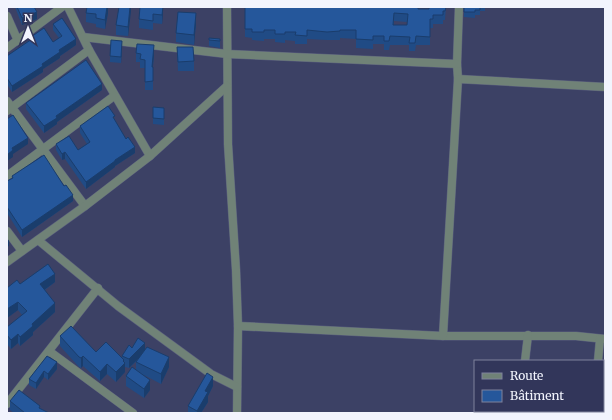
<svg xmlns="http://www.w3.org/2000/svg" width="612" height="420" font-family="Merriweather,serif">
<rect width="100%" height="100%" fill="#3c4165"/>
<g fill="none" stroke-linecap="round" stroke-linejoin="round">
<defs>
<g id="minor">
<polyline points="68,7 89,50 150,156"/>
<polyline points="227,7 228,144 236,270 238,326 237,413"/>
<polyline points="459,7 457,64 458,79 605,87"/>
<polyline points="7,16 18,41"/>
<polyline points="83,37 227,54 457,64"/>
<polyline points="7,48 62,7"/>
<polyline points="7,101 85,206"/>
<polyline points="7,111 89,50"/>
<polyline points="7,176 114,96"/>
<polyline points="7,231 22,251"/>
<polyline points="38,240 118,306 211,374 237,387"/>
<polyline points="7,262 85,206 150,156 227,86"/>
<polyline points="238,326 443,336 576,336 605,339"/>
<polyline points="443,336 458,79"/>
<polyline points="49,351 133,413"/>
<polyline points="525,361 528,335"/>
<polyline points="598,361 600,339"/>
<polyline points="7,404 98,288"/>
<polyline points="520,413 520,411"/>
<polyline points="594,413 594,411"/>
</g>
</defs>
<use href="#minor" stroke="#595e7d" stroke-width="9"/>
<use href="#minor" stroke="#708277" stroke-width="8"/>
</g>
<g fill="#204b85" fill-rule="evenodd">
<polygon points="15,7 35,7 37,19 22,25"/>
<polygon points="108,7 108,13 105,29 96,27 96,24 86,22 86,13"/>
<polygon points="131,7 128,36 116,35 116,25"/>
<polygon points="163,7 163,14 162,24 153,23 153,30 139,28 139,19"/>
<path d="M245,7L429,9L446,7L445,20H443V24H433V28H430V45H416L415,51H409V45H390L389,50H384V44H373V49L356,48V39L340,38V40H327L307,39V44H295V41L285,40V43L275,42V39H264V41L252,40V38L245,37ZM394,21L407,22V25H394Z"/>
<polygon points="464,7 485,7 485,11 480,11 480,15 475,15 475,18 464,17"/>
<polygon points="196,23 194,45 176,42 176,33"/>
<polygon points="53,24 76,45 60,56 60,58 43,69 43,72 12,92 7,84 7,56 31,39 31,37 53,42 59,38 53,30"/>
<polygon points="209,38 220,39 220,48 209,46"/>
<polygon points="122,47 121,63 110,62 110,56"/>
<polygon points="177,47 194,61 194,71 178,71"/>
<polygon points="136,53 154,54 153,67 153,90 145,90 145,68 140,68 140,62 136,62"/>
<polygon points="102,90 57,122 57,124 44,133 26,109 26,103"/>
<polygon points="153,107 164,108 164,125 153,124"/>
<polygon points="115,121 135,153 115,166 115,167 86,189 65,159 62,160 56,150 56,144 78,150 87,144 80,133 80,126"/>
<polygon points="12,176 73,201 22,237 7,213 7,181 12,178"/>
<polygon points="55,282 45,290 55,312 33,332 33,335 20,346 18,343 11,349 7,344 7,327 22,315 18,310 7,318 7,288 20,284"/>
<polygon points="60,336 96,352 122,357 122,356 132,348 145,349 169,367 161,384 144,375 150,390 144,398 126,386 126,376 136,370 136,362 138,360 129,368 125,367 125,372 116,382 107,374 100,381 83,366 81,368 79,367 60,346"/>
<polygon points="47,356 57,369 48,380 44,377 36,389 29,385 29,379"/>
<polygon points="213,386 208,396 208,402 201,413 188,413 188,406"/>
<polygon points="10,401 40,408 49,413 14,413 10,410"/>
</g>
<g fill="#1a3d6c">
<polygon points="107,7 108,7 108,13 105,29 105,20"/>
<polygon points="130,7 131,7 131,11 128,36 128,27"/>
<polygon points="163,7 163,14 162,24 162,15"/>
<polygon points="37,12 37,19 22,25 22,18"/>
<polygon points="196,13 196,23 194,45 194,35"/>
<rect x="7" y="32" width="1" height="6"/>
<polygon points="76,39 76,45 60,56 60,58 43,69 43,72 12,92 12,86 59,50"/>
<polygon points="122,41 122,47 121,63 121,57"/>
<polygon points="154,45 154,54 152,75 152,67"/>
<polygon points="102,84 102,90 57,122 57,124 44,133 44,126 56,116"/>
<polygon points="28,138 28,144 13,154 13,157 7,161 7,155 12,148"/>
<polygon points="135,147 135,153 115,166 115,167 86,189 86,182 115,160"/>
<polygon points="65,152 65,159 62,160 62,154"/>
<polygon points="73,195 73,201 22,237 22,230"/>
<polygon points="9,240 9,246 7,247 7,241"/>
<polygon points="55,274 55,282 40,293 40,284"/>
<polygon points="18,302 18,310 7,318 7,309"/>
<polygon points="55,303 55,312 33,332 33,335 20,346 20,337 32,324"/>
<polygon points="18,334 18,343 11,349 11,340"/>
<polygon points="145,343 145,352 129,368 129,359"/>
<polygon points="83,356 83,366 81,368 81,358"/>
<polygon points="169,357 169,367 161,384 161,374"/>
<polygon points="124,360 124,364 125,363 125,372 116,382 116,372"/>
<polygon points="57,362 57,369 48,380 48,374"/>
<polygon points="107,364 107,374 100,381 100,372"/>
<polygon points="44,371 44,377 36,389 36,383"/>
<polygon points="213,377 213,386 208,396 208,402 201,413 197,413 197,411 205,391"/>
<polygon points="150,380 150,390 144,398 144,389"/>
</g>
<g fill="#25579b" stroke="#1a3d6c" fill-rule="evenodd">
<polygon points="17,7 34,7 37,12 22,18"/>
<polygon points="87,7 107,7 105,20 96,18 96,14 86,13"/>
<polygon points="119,7 130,7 128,27 116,25"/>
<polygon points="140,7 163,7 162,15 153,14 153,21 139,19"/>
<path d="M245,7H418V9H429V7H446L445,11H443V15H433V19H430V37L416,36L415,43H409L410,37L390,36L389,41H384V36H373V40L356,39V30H340V31L327,32L307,30V36L295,35L296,32H285V34H275V30H264V32H252V29H245ZM394,13L408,14L407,25H393Z"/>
<polygon points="464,7 480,7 480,10 475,10 475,12 464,12"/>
<polygon points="178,12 196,13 194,35 176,33"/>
<polygon points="62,18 76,39 59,50 60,52 42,64 43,66 12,86 7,78 7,56 32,39 31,37 44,28 53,42 62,36 53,24"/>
<polygon points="209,38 220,39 220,41 209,40"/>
<polygon points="111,40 122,41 121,57 110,56"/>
<polygon points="137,44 154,45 152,67 153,67 153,81 145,82 145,60 140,59 141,54 136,53"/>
<polygon points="177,47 193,47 194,61 178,62"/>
<polygon points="86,60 102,84 56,116 57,118 44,126 26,103"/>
<polygon points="108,106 115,116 113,117 126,139 128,137 135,147 115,160 115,161 86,182 65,152 62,154 56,144 69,136 78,150 90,142 80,126"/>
<polygon points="153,107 164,108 164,119 153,118"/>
<polygon points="13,115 28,138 12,148 13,150 7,155 7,119"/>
<polygon points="44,155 64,186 66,185 73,195 22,230 7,207 7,181 13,178 12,176"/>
<polygon points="48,264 55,274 40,284 55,303 32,324 33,326 20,337 18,334 11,340 7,335 7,327 27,311 18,302 7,309 7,288 17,280 20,284"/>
<polygon points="71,326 96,352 106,342 124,360 123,361 125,363 116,372 107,364 100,372 83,356 81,358 79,357 60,336"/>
<polygon points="138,338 145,343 129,359 122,356 129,345 132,348"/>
<polygon points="147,347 169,357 161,374 136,362"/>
<polygon points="47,356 57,362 48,374 44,371 36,383 29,379"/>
<polygon points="132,367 150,380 144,389 126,376"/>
<polygon points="207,373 213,377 205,391 208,392 197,411 188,406"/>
<polygon points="19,390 40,406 39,408 49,413 25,413 10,401"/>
</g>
<rect width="612" height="420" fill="none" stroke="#f2f4fd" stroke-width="16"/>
<rect x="474" y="360" width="130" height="52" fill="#32365a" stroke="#7f829b"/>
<rect x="482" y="373" width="20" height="6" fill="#708277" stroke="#7f829b"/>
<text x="510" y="380" font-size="12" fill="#f2f4fd">Route</text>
<rect x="482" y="390" width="20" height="12" fill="#25579b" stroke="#7f829b"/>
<text x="510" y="400" font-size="12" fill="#f2f4fd">Bâtiment</text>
<g transform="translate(28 28)" stroke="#32365a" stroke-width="3" paint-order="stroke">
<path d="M0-3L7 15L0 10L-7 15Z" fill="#f2f4fd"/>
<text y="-6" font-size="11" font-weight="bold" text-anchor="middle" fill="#f2f4fd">N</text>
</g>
</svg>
